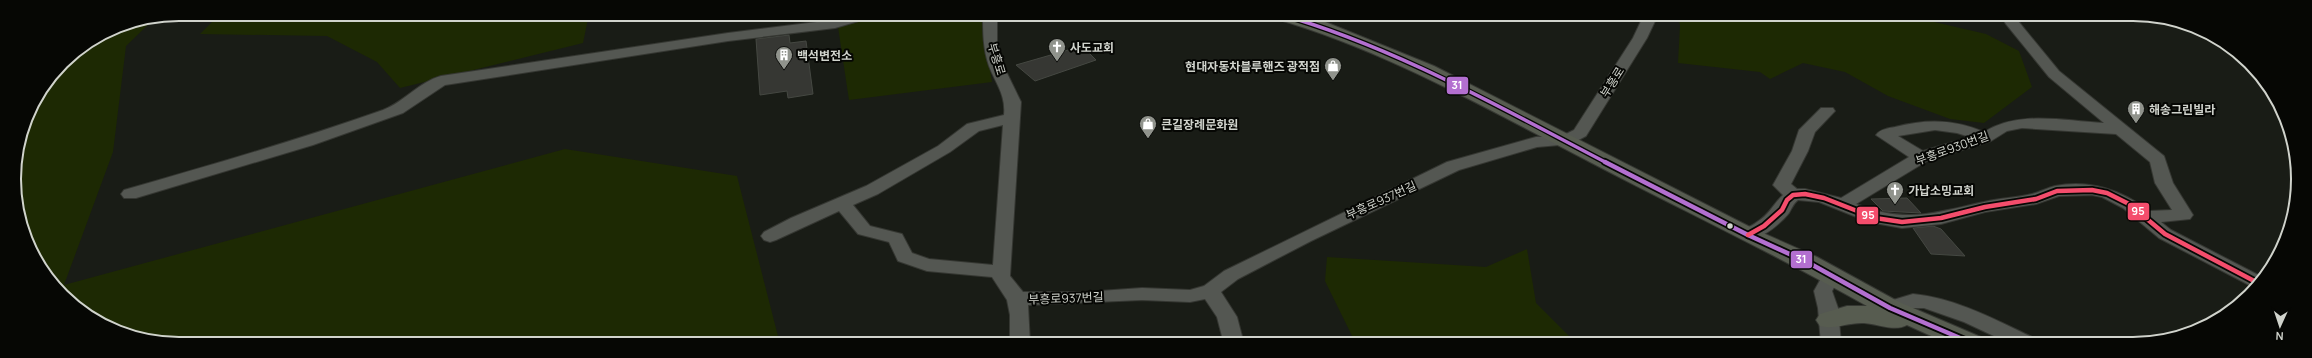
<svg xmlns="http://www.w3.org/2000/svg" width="2312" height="358" font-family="Manrope,'Noto Sans KR',sans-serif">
<rect width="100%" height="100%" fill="#191c16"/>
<g fill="#1d2903">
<polygon points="220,14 589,14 583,43 400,88 377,62 327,36 200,34"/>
<polygon points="880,14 981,14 992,82 849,100 838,27"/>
<polygon points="1677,14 1900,14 1986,34 2019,51 2032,87 1984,123 1950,119 1888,96 1845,72 1803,63 1770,79 1760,72 1678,63 1680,25"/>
<polygon points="154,19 126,46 113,152 64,285 565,149 737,176 780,344 168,344 106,327 55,288 23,232 14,168 27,116 62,62 116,26"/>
<polygon points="1527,249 1536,303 1577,344 1356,344 1325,281 1327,257 1486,267"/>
</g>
<g fill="#363733" stroke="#454842">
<polygon points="789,35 790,43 806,41 813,94 788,98 787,91 760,95 756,39"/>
<polygon points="1082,46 1096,60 1035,81 1016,65"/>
<polygon points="1907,198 1921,213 1883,211 1871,199"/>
<polygon points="1933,226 1941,229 1965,256 1931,254 1913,228"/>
</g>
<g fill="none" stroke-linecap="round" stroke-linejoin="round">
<defs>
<g id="minor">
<path d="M852,14H874L872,17L835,28L728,41L445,85L403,113L313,145L136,198H124L121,194L124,190C211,165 298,140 383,110C404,102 419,82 441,76L728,33L833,20Z"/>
<path d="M983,14H997V41L1003,65L1021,102L1010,276L1023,292H1085L1142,288L1190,290L1204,286L1224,271L1447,162L1536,137L1562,136L1574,130L1633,38L1642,19L1640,14H1654L1656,19L1647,38L1586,136L1571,144L1537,147L1459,170L1311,241L1238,279L1221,292L1237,317L1244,344H1224L1217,317L1205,299L1190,302L1142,300L1028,305L1030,344H1010V315L1007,300L992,277L927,271L898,261L889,242L858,234L839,211L776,240L770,242L764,240L761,236L764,232L791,218L866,186L938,146L967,124L1004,115C1006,95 996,84 989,66C983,49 983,32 983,14ZM1003,125L993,265L929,259L912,253L902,234L870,226L853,205L878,194L950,152L979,131Z"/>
<path d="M2005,14H2019L2018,21L2059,71L2164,156L2173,183L2193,215L2190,219L2161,222L2171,230L2262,277L2255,288L2159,238L2123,208L2102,197L2092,195L2059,196L2036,204L1985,212L1941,224L1902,228L1869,222L1819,202L1798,200C1793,204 1792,208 1789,213C1779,225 1758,243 1742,239L1739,235C1743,228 1751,227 1757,222C1770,214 1773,204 1783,195L1773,185L1792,151L1799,130L1821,108H1833L1835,111L1815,132L1808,151L1791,184L1797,189H1805L1841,198L1909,157L1876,135C1880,129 1889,128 1895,127C1926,119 1954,119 1984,132C2019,110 2065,121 2104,123L2049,77L2006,24L2004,21ZM2022,128L2116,134L2150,162L2155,183L2172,210L2149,211C2122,190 2089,179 2055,186C2047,188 2040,192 2032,194C2016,198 1999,198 1984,202C1933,213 1907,224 1856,204L1927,161L1991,141L2007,131ZM1935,130L1957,133L1970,137L1923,151L1898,136Z"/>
<polygon points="1831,271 1838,273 1840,277 1832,291 1838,308 1841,344 1821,344 1818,308 1814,291 1824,273"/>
<path d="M1913,294C1956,298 1998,321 2036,339L2039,344H2011L1964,322L1924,308H1913L1890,315L1883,313L1880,308L1883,303Z"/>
</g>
<path id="major" d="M1270,14H1300L1318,19L1434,66L1756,230L1817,257L1899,302L1983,338L1987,344H1949L1907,325C1895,332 1878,324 1864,323C1849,322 1834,330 1820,326L1816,320L1820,314L1847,306H1867C1777,255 1682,210 1590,162C1487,109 1385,50 1273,18Z"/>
</defs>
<use href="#minor" stroke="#353732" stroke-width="2"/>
<use href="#major" stroke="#353732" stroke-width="2"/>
<use href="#minor" fill="#545752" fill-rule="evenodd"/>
<use href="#major" fill="#575c50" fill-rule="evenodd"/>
<defs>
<path id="bus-1-far1" d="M1279,14C1395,47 1501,108 1607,163"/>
<polyline id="bus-1" points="1605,162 1748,235 1809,263 1890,308 1974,344"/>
<polyline id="bus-2" points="1748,235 1764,226 1782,210 1787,200 1793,195 1805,194 1824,198 1875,218 1902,222 1941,218 1985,207 2036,199 2057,191 2092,190 2107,193 2129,204 2165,234 2258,283"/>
</defs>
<use href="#bus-1-far1" stroke="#060704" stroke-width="6"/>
<use href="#bus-1" stroke="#060704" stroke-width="8"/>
<use href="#bus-2" stroke="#060704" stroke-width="8"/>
<use href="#bus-1-far1" stroke="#b36fd0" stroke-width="3.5"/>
<use href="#bus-1" stroke="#b36fd0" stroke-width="4.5"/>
<use href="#bus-2" stroke="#f44d6c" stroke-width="4.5"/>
</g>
<defs>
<symbol id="church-pin" viewBox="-11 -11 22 30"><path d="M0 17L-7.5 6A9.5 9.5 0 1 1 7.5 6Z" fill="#90938c" stroke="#060704"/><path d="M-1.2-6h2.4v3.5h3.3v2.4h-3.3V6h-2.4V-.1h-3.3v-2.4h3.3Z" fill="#fff"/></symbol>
<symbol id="building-pin" viewBox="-11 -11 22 30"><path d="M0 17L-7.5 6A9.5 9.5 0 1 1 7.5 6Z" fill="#90938c" stroke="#060704"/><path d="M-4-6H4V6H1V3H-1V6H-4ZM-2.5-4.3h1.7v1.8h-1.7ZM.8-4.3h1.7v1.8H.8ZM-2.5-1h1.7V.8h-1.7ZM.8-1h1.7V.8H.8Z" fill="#fff"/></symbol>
<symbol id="shop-pin" viewBox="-11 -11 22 30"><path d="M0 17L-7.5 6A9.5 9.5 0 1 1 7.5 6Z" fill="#90938c" stroke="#060704"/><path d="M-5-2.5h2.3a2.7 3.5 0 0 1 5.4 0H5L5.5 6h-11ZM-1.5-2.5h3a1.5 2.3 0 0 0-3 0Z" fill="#fff"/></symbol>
</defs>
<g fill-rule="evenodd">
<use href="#church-pin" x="1047" y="37" width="20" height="27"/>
<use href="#building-pin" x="774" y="45" width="20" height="27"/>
<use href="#shop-pin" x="1323" y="56" width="20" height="27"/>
<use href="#building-pin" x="2126" y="99" width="20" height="27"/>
<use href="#shop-pin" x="1138" y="114" width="20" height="27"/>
<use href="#church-pin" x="1885" y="180" width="20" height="27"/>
</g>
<circle fill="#d0d3cc" stroke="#060704" stroke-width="1.5" cx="1730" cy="226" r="3.5"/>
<g text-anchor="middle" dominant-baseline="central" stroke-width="4" stroke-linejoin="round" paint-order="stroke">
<g font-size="12" font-weight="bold" fill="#d0d3cc" stroke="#060704" text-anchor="start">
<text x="1070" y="47">사도교회</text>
<text x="797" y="55">백석변전소</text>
<text x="1320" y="66" text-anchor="end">현대자동차블루핸즈 광적점</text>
<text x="2149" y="109">해송그린빌라</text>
<text x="1161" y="124">큰길장례문화원</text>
<text x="1908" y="190">가납소밍교회</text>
</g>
<g font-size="12" fill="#d0d3cc" stroke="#060704">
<text transform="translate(997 59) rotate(73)">부흥로</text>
<text transform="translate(1612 82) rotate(-58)">부흥로</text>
<text transform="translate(1952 148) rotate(-20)">부흥로930번길</text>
<text transform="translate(1381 200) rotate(-24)">부흥로937번길</text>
<text transform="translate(1066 298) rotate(-2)">부흥로937번길</text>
</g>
</g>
<path d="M0 0H2312V358H0ZM179 21H2133A158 158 0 0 1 2291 179V179A158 158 0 0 1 2133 337H179A158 158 0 0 1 21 179V179A158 158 0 0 1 179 21Z" fill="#060704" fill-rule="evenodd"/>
<path fill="none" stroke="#d0d3cc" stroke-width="2" d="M179 21H2133A158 158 0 0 1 2291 179V179A158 158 0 0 1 2133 337H179A158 158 0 0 1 21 179V179A158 158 0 0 1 179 21Z"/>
<g stroke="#060704" stroke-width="1.5">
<rect x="1446" y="76" width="23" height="19" rx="4" fill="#b36fd0"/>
<rect x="2127" y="202" width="23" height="19" rx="4" fill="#f44d6c"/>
<rect x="1856" y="206" width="23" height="19" rx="4" fill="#f44d6c"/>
<rect x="1790" y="250" width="23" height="19" rx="4" fill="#b36fd0"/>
</g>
<g font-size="11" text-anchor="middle" font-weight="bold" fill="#fff">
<text x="1457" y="89">31</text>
<text x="2138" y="215">95</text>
<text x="1868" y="219">95</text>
<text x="1801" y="263">31</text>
</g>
<g transform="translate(2280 326) rotate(183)" stroke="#060704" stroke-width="3" paint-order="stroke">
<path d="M0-3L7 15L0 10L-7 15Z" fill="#d0d3cc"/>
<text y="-6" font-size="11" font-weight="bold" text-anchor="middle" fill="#d0d3cc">N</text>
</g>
</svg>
